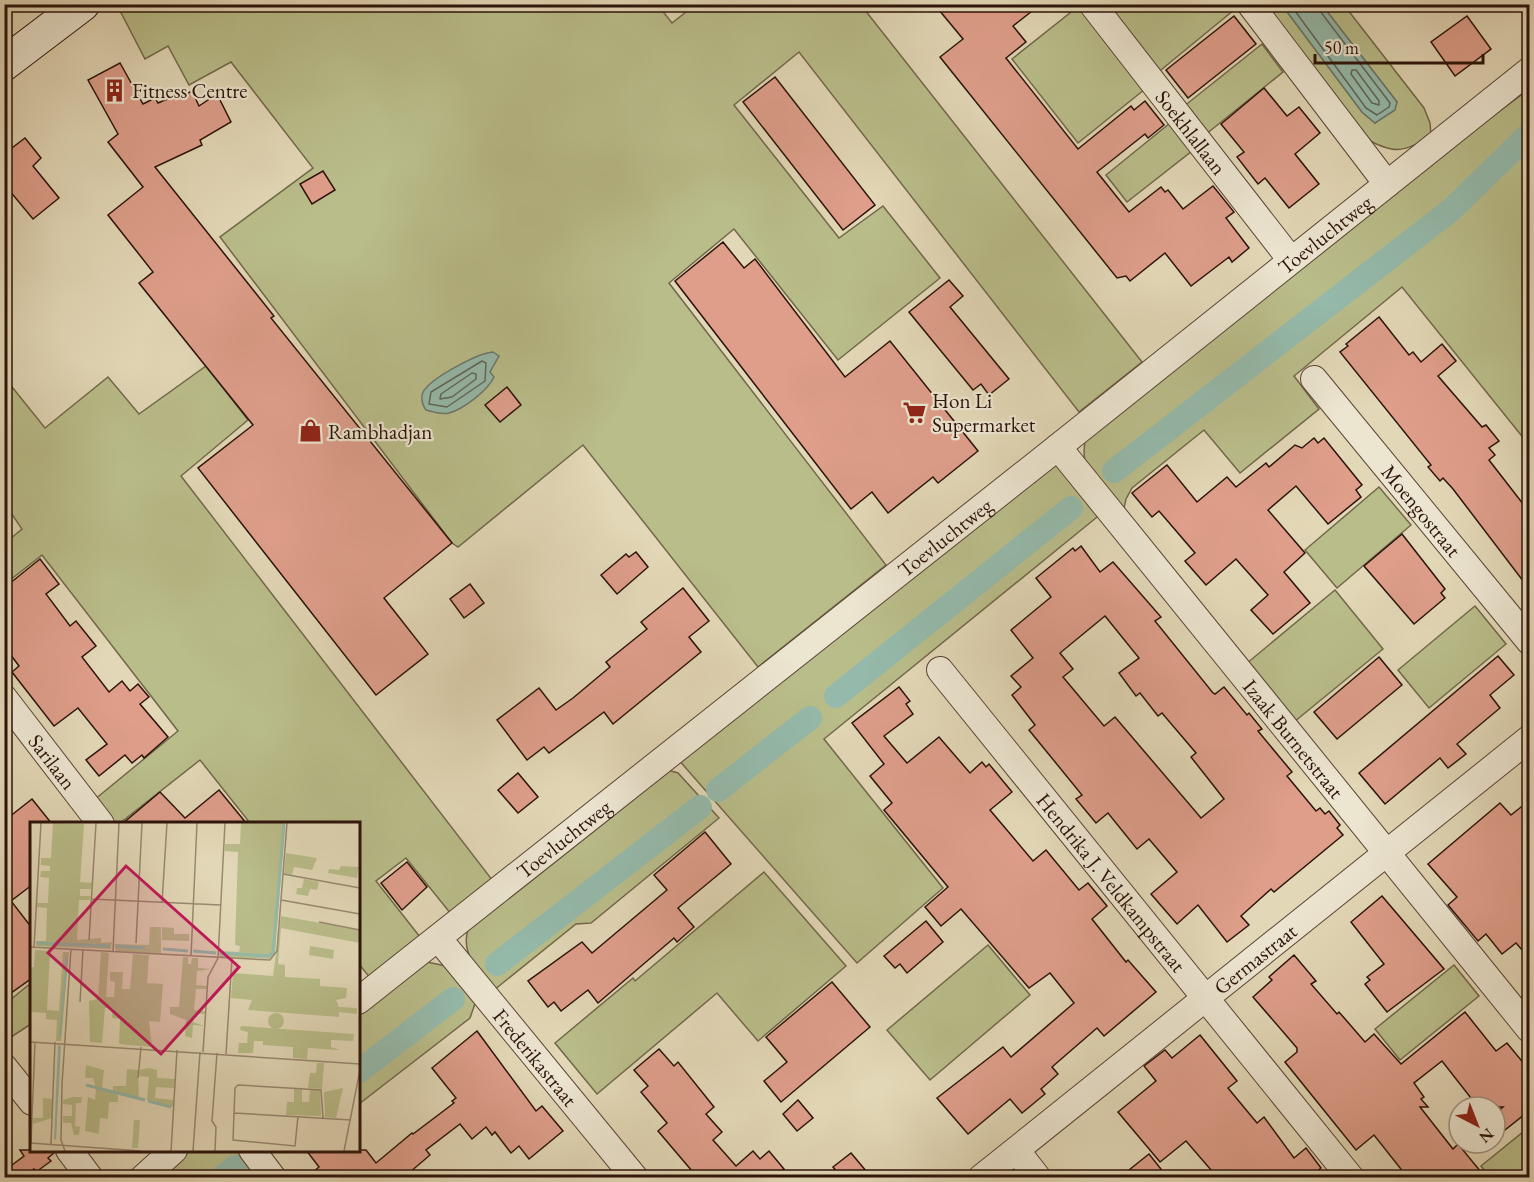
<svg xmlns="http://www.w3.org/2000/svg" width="1534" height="1182" font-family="'EB Garamond',serif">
<rect width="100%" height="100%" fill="#e2d7b6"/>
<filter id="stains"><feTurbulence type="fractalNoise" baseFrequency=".00333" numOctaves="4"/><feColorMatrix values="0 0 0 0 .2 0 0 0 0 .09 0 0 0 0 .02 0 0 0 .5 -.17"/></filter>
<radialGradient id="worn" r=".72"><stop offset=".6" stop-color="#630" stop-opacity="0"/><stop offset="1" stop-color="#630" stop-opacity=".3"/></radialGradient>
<g fill="#b9bd8a" stroke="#72684a" stroke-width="1.5">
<polygon points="657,4 672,23 695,5 861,5 1142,362 1079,412 799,52 734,105 839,238 883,206 940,278 838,360 734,229 669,283 886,565 758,667 583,445 458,547 452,543 220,237 313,168 231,62 189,85 168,46 145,59 117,5"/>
<polygon points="1229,4 1234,10 1156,74 1100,5"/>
<polygon points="1080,5 1150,85 1078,143 1012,59"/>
<path d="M1261,5H1282L1362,112L1375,123L1397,102L1322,5H1344L1424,108L1430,123L1431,135C1404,154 1392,154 1363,137Z"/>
<polygon points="1262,44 1283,72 1205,135 1183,107"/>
<path d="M1529,89V445L1402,287L1294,376L1319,409L1240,473L1204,430L1132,488L1126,499L1123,513C1101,487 1075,471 1087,434L1392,191Z"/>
<polygon points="1175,119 1197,147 1127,202 1106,175"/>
<polygon points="206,366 248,420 181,476 493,881 451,914 406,858 376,881 420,937 370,978 359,964 358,824 250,823 200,760 120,823 112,823 94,800 178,731 42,555 5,584 5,543 22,529 5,504 4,377 45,428 108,377 139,414"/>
<polygon points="1053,464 1060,465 1102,513 824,739 943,888 857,963 677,758"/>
<polygon points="1379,487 1411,525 1337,588 1305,550"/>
<polygon points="1335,590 1383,649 1294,722 1246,664"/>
<polygon points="1475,606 1506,644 1429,708 1398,670"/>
<path d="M668,770L678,773L719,818L591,923L576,924L494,990C478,973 459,951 469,927Z"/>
<polygon points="764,872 846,966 758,1041 717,993 597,1094 555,1043 633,978 635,981"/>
<polygon points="988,945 1030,995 930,1080 887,1030"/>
<polygon points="427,962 446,966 476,1001 470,1018 359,1104 359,1011"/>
<polygon points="1454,965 1479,996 1400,1060 1375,1029"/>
<polygon points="31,983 31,1024 5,1041 5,1004"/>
<polygon points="1529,1127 1529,1171 1522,1177 1490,1177 1481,1166"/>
<polygon points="184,1150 240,1151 260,1178 156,1178"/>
</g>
<g fill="#95baab" stroke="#6b776b" stroke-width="1.5">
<polygon points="1282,5 1322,5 1397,102 1395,110 1375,123 1362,112"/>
<path d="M493,352L499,356L490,372L494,377C488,390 464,409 449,413C442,415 433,412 426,410C421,403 420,394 426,388C436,376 478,353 493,352Z"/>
</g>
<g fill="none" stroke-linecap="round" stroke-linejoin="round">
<g stroke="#60665a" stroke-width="1.5">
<polyline points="1290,4 1366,108 1377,115 1389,107 1390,103 1320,11 1318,4"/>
<polygon points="1352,70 1356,70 1379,101 1379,105 1372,103 1351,74"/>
<polygon points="482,361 486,363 485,381 447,407 429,404 431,392"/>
<polygon points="472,373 476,374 476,379 452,397 440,399 441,394"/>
</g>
<g stroke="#95baab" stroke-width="24">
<polyline points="1114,471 1451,210 1530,133"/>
<polyline points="836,696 1071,508"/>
<polyline points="718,790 810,718"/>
<polyline points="497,964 700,807"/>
<polyline points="358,1072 453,999"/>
<polyline points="221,1178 235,1167"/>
</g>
</g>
<g fill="#de9e8a" stroke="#2c130a" stroke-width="1.5" fill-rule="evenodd">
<polygon points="934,4 1041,4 1013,26 1026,42 1006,58 1078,149 1131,106 1134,110 1145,101 1164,125 1148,138 1145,134 1097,172 1129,212 1161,187 1165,192 1168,190 1183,209 1213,186 1234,212 1226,218 1249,248 1232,262 1229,257 1191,286 1165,253 1130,281 1126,276 1117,278 940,57 963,39"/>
<polygon points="1234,16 1256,44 1188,98 1166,70"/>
<polygon points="1467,16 1491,49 1455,76 1431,42"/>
<polygon points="120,63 143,104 155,98 158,103 179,94 180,97 192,91 199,106 217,94 231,122 200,140 202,145 155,167 274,316 271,318 452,543 384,598 428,654 376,695 198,468 253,425 139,283 153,272 108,215 143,187 108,142 118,134 88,80"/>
<polygon points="775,77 875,205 843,230 743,102"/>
<polygon points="1264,88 1287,116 1299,107 1320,133 1295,154 1319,184 1289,208 1265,178 1258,184 1237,157 1244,152 1221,124"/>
<polygon points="25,138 41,158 33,166 59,198 33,219 4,184 4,154"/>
<polygon points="323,171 335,190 312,204 300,184"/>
<polygon points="723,242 744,268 755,259 845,377 890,341 978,451 938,483 933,477 888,513 872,492 851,509 675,281"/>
<polygon points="949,280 963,296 950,307 1009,379 989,395 981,384 973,390 909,312"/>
<polygon points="1379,317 1409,355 1413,352 1421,362 1442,344 1456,361 1438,376 1482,427 1486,425 1499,441 1489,448 1495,455 1489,460 1530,513 1530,590 1453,489 1443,478 1440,481 1428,467 1431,465 1340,352 1348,346 1346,344"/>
<polygon points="507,387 521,405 500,422 485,405"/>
<polygon points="1314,438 1318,443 1324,438 1362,485 1356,490 1361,497 1328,524 1296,486 1268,510 1305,553 1284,572 1310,603 1273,634 1251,610 1268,595 1236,559 1206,585 1185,561 1195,553 1159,511 1152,517 1132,493 1167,465 1197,502 1227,477 1236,487 1266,463 1269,467 1295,445 1302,448"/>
<polygon points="1402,534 1445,589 1441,593 1445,598 1414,624 1364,566"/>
<path d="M1081,546L1100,572L1113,562L1161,617L1155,621L1213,693L1215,694L1224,687L1247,715L1249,713L1262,729L1258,731L1292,772L1287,776L1316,811L1320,808L1325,814L1329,811L1340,825L1337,828L1343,835L1274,892L1271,889L1241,916L1249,925L1227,942L1198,905L1177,924L1151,894L1177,872L1149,839L1137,849L1108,813L1096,823L1076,799L1082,795L1029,730L1035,725L1012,695L1021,687L1011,676L1033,658L1011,630L1051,597L1036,578L1073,548L1075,551ZM1105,616L1139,658L1119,673L1136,696L1140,693L1158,716L1162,713L1196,753L1191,757L1224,799L1201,818L1115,717L1104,726L1063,677L1073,669L1060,653Z"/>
<polygon points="636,552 648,567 617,594 601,575 626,554 629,557"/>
<polygon points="40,559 59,584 46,594 70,626 76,621 96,646 82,657 109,692 122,681 130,691 138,684 149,697 140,704 168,737 144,758 142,755 132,763 125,755 99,776 86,760 107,744 78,708 54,726 12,672 19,666 4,646 4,588"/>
<polygon points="470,584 484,603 464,618 450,599"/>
<polygon points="683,588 709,621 689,637 701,652 613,724 604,712 549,753 544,747 527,760 497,720 539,688 556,710 573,698 610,667 606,662 647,629 641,622"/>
<polygon points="1498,656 1514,675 1490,695 1500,708 1457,744 1466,754 1448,768 1440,758 1385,804 1359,773"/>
<polygon points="1379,657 1402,685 1337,739 1314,712"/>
<polygon points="899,687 910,701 906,704 913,714 884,736 907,763 939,737 970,773 982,762 986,767 989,764 1012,792 990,810 1033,861 1046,850 1079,890 1088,883 1107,906 1092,919 1126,962 1128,960 1156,992 1104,1036 1097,1028 1052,1067 1058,1074 1041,1089 1045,1094 1022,1113 1010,1099 968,1134 937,1098 1003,1047 1011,1057 1074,1003 1050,973 1029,988 961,909 941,926 925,907 948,887 884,810 892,803 870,776 884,764 852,723"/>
<polygon points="518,773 538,797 518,813 498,790"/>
<polygon points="219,790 247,824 122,824 160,792 185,818"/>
<polygon points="32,799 52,824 32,824 32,885 11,901 32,928 32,978 4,998 4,821"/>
<polygon points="1530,800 1530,959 1516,943 1502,954 1486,934 1478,941 1448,905 1457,897 1428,864 1500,803 1511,815"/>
<polygon points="705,832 731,864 678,908 694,927 677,942 674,938 598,1003 588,990 561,1011 554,1002 548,1007 528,981 582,942 592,953 667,890 654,875"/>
<polygon points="407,862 427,887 402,910 381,883"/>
<polygon points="1382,896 1444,969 1387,1012 1365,984 1370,980 1367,977 1384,964 1351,922"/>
<polygon points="926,921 943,942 907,973 900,964 895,968 884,956"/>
<polygon points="1294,955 1316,981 1311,984 1337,1014 1339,1012 1365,1042 1374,1034 1401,1064 1465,1012 1496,1051 1507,1043 1530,1071 1530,1110 1495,1138 1495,1114 1503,1107 1478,1107 1442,1061 1414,1083 1424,1097 1421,1099 1428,1107 1420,1107 1453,1149 1458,1144 1486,1178 1408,1178 1374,1135 1356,1150 1285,1062 1297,1052 1297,1048 1253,997 1272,980 1269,977"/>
<polygon points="832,982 870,1027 781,1102 764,1081 787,1062 766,1037"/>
<polygon points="477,1031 536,1111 542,1106 563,1131 529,1159 519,1146 511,1153 495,1132 492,1135 486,1127 472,1139 460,1124 426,1150 430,1155 403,1178 306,1178 319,1167 306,1150 366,1150 376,1163 412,1133 413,1134 454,1103 452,1101 456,1098 432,1068"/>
<polygon points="1200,1035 1237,1081 1228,1088 1257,1123 1264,1117 1294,1158 1306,1148 1321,1168 1309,1178 1218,1178 1186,1141 1160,1162 1118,1112 1156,1081 1144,1066 1165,1050 1172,1058"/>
<polygon points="659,1049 674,1066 678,1062 714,1107 706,1114 722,1132 713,1140 736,1166 753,1151 760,1159 769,1151 784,1169 776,1178 698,1178 658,1131 667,1123 641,1092 648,1086 634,1070"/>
<polygon points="798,1100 813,1118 797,1131 783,1114"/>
<polygon points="20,1150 54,1150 54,1153 48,1158 51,1161 36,1172 34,1169 24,1178 4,1178 4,1171 24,1156"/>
<polygon points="851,1153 872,1178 842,1178 833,1167"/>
<polygon points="1149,1154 1168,1178 1119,1178"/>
</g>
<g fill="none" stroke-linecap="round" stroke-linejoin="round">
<defs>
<g id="street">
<path id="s1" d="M1092,4L1291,260"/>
<polyline points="1250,4 1387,184"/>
<path id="s2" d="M1314,379L1530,642"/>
<path id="s3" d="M1058,447L1530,1030"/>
<path id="s4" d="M940,670L1351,1178"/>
<path id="s5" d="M4,698L101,824"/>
<path id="s6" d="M438,938L635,1178"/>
<path id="s7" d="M358,1001L1058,447L1530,70"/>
<polyline points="4,1067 32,1102"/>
<polyline points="69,1150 90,1178"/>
<polyline points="252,1150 273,1178"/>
<polyline points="1017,1151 1038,1178"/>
<polyline points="143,1178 174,1150"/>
<path id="s8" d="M981,1178L1530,738"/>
</g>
<polyline id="secondary" points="4,64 83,4"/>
</defs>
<use href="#street" stroke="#5a4435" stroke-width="28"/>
<use href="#secondary" stroke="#2c130a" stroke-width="35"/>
<use href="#street" stroke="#ece5d0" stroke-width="26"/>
<use href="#secondary" stroke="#ece5d0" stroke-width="33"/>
</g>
<defs>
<symbol id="building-bare" viewBox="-9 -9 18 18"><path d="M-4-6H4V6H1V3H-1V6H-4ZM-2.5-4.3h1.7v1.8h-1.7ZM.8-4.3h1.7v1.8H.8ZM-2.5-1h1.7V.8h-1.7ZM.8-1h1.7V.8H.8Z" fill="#8f2418" stroke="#ece5d0" stroke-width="2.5" paint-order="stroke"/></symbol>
<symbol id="supermarket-bare" viewBox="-9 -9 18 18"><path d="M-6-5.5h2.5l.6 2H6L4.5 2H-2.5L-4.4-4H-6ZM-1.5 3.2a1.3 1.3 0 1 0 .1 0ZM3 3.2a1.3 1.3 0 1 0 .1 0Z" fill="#8f2418" stroke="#ece5d0" stroke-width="2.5" paint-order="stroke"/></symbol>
<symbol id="shop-bare" viewBox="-9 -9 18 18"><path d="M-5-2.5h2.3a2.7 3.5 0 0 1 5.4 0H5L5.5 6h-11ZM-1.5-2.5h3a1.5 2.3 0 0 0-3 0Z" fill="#8f2418" stroke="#ece5d0" stroke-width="2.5" paint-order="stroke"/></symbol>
</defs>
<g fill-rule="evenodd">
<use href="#building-bare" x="98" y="74" width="33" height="33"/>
<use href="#supermarket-bare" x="898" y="396" width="33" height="33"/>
<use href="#shop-bare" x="294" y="414" width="33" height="33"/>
</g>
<g text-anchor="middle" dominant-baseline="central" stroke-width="4.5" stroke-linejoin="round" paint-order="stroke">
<g font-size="21" fill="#2c130a" stroke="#ece5d0" text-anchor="start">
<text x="132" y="90">Fitness Centre</text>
<text x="932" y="400">Hon Li<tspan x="932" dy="24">Supermarket</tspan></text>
<text x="328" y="431">Rambhadjan</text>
</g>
<g font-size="21" fill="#2c130a" stroke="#ece5d0">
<text stroke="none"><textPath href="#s1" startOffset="162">Soekhlallaan</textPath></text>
<text stroke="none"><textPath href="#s7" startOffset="1234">Toevluchtweg</textPath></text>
<text stroke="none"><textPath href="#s2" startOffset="170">Moengostraat</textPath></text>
<text stroke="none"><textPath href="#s7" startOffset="748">Toevluchtweg</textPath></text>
<text stroke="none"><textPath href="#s3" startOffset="375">Izaak Burnetstraat</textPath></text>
<text stroke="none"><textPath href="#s5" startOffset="80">Sarilaan</textPath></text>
<text stroke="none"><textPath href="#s7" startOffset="262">Toevluchtweg</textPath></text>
<text stroke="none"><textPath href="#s4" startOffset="273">Hendrika J. Veldkampstraat</textPath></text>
<text stroke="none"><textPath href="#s8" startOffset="351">Germastraat</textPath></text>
<text stroke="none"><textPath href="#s6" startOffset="154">Frederikastraat</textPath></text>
</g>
</g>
<g transform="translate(30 822)">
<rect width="330" height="330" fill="#e2d7b6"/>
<path d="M23,1L54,2L50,60L62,61L61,67H50V74H61L60,78H49L47,118L71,116V121L82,120L81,127L6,124V119H16L17,86L7,85V81H18L19,56L10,55L11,49H20V44L11,43V36H21ZM211,1H255L245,131L241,137L190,135L189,129L209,130L210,124L205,123L208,30L195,29V22H210ZM256,31L287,36L282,48L264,45L262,53L254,52ZM311,44L329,45L327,56L298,51L299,47L309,48ZM274,57L289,60L287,68L280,67L278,74L266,72L267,66H272ZM251,94L330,108V121L251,106L248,142L255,143V155L290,157V164L317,166L316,176L306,178L309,185L327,186V192L309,190V195L218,188L222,178L201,176L203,151L243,154ZM120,105H131V132L86,129L84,122L119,123ZM132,105L144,106V112H159V119L132,118ZM280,124L304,128L303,137L279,133ZM5,128L20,129L17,188L29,189L33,130H39L31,219H26L27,198L16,197V191L1,190L0,145H4ZM71,130L79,131L76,175H84L85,160L80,159V150H93L92,167H100L103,132L119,133L117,161L133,162L130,200L119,199L122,225L89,222L90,197L82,196L83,186H75L72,221L60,220L59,179L68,177ZM153,135H158V142H161L162,136H168V146L182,147L167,149L166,163L177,164V167H166L164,188L175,189V192H164L163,200L174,204L163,203L162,216L155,214L156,198L140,192V185H149ZM238 199a8 8 0 1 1 16 0a8 8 0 1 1-16 0ZM211,204L324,212L323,219L301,218V225L310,228L278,226L277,237L263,236V225L233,223V219H224L223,231H208L209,221H217L218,210L210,208ZM287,241H294L292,267L278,266L280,251H286ZM56,243L74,248L72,267L83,270V264H96L97,247L108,248L109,277L88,272V280H79L78,297L70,296L69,312L55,309L58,275L65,278L66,266L63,256H55ZM119,246L127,248V256L145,257L144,266L126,265L125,276L143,278V285L117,278L119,255L109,254L110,248ZM313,266L306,296L295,295L294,270ZM264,267H272V280H279L280,268H290L291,294L256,293L257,280H264ZM43,275H52L51,281H46L45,304L50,305L49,313H44L41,301H33V294H42V283L33,282V278ZM13,276L22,277V296L3,302V296H13ZM104,298H110L108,326H102Z" fill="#b9bd8a"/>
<path d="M36,132L38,134L31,216L29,215ZM28,223L31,224L26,318L24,317Z" fill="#95baab"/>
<path fill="none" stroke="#95baab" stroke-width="3" d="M7,121L80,124M86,124L115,126M133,127L158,129M163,129L186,131M190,131L238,134L243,131L254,2M56,263L115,278M118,279L141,285"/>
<path fill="none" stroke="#998971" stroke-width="1.5" d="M253,52L330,66M61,77L191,83M251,78L330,92M132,81L137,1M289,100L330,108M59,118L66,1M106,121L112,1M0,125L240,138L247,129L257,1M4,125L11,1M83,129L89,1M161,134L167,1M50,180L53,128M0,220L330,242M173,230L178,155L188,136L195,1M196,232L202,136M108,256L111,225M204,291L321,298M268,294L265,324L203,318L205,266L208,263L291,268L293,296M0,321L111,329M1,321L5,220M21,322L25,220M35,329L31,318L32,262L41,127M141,329L147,228M163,329L170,230M185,329L186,305L182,299L187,231M314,329L330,248"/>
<path fill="#c2185b" fill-opacity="0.15" stroke="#c2185b" stroke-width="3" d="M96,44L209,145L131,232L18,131Z"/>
<rect width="330" height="330" fill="none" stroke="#2c130a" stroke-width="3"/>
</g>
<rect width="1534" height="1182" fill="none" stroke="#e2d7b6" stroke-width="24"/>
<rect x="6" y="6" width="1522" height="1170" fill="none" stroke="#2c130a" stroke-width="3"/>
<rect x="12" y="12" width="1510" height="1158" fill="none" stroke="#2c130a" stroke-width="1.5"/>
<g transform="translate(1477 1125) rotate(138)"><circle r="28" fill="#ece5d0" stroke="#9f9181" stroke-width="1.5"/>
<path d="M0-4.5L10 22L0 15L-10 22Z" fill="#8f2418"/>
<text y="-9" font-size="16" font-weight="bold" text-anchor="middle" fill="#2c130a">N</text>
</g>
<path d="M1315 54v9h168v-9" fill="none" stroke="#2c130a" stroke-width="3"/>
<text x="1324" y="54" font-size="18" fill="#2c130a" stroke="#ece5d0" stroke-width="4.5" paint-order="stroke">50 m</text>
<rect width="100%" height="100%" filter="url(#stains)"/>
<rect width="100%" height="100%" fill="url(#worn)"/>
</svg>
